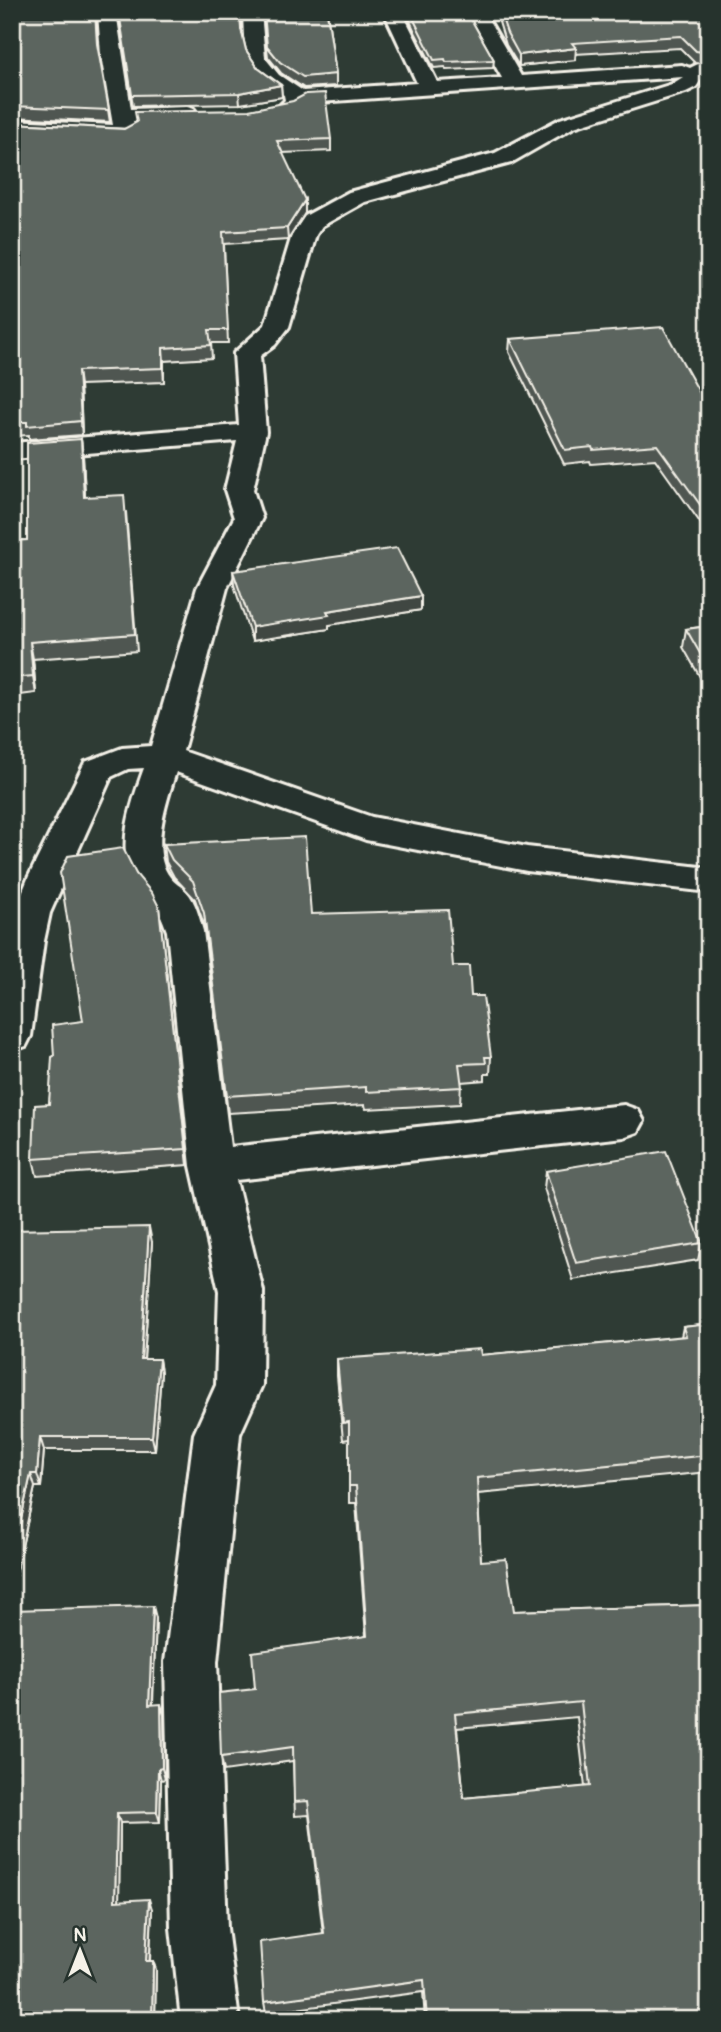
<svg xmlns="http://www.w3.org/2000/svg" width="721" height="2032" font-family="Pangolin,sans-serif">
<rect width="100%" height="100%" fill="#2e3b34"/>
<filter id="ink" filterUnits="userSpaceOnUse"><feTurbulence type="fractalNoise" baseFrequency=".0143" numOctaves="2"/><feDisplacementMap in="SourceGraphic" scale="14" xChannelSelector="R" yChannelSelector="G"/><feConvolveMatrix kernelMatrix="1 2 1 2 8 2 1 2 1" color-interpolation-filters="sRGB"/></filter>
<g filter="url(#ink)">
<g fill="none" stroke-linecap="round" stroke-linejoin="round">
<defs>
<g id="minor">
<polygon points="98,12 116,12 131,109 187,107 194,109 197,113 194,117 133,121 136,132 132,136 125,138 12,132 12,120 113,125 101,55"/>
<path d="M243,12H261L265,58L279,75L303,91L417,83L384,12H402L437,82L502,78L465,12H484L521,76L682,65L690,68L698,64L705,66L708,70L696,87L686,92L574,127L511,163L365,202L322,226L316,235L289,327L275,345L260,356L266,432L253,490L262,518L227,588L183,751L372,817L527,847L709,868V892L527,871L366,840L176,772C167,800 149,850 170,877C174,883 181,886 186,891C196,902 199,918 203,931L230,1147L624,1105L638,1110L644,1121L638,1132L624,1137L236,1180L263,1291L262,1385L240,1434L217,1662L227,1928L239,2020H181L171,1928L165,1662L194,1434L216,1385L219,1291L191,1166L167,931C158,905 156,910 140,890C112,855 131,805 144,768L128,769L111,777L50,913L44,941L31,1036L26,1046L12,1051V918L29,876L85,762L122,748L151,746L197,588L234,518L225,490L237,441L12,459V443L239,425L234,353L265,325L292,235L305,216L349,192L495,153L560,119L672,84L683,77L305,103L289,112L282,110L279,106L285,100L284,95C242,69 245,57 243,12Z"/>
</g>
</defs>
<use href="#minor" stroke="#f4f1e8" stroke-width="6"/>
<use href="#minor" fill="#26332d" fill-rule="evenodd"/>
</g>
<g fill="#4f5751" stroke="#f4f1e8" stroke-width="2" fill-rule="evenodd">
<polygon points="12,12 98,48 110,122 12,117"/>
<polygon points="119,12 240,12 241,29 246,50 258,68 281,85 282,97 240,104 133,106"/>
<polygon points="263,12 327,12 336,74 336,86 304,88 281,73 268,57"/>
<polygon points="406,12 467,12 494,60 493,68 446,70 445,67 434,68 415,32"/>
<polygon points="496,12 709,12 709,77 707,75 709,67 707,64 695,63 680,48 575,54 575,60 519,66 506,45"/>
<polygon points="12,123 331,139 331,151 282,153 305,213 288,240 224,244 228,343 211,343 212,358 164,361 164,382 80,385 82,435 29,439 29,435 12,436"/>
<polygon points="510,339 702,397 709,401 709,535 655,459 591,464 590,461 564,464 509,352"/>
<polygon points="81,439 83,456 85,497 126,512 137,651 33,659 36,693 12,696 12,541 27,540"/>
<polygon points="233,571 421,610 329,625 329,629 252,641 234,585"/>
<polygon points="709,626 709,693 683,647 686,629"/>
<polygon points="164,844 311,914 453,966 471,996 491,1057 490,1074 485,1074 485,1080 461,1082 460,1104 366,1109 365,1105 228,1113 206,930 195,899 174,877 166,862"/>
<polygon points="136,874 159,907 188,1165 37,1176 33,1159 49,1104 54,1056 83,1021"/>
<polygon points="546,1171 702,1243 698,1260 573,1280 544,1188"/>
<polygon points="12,1230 152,1242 144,1359 159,1359 161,1373 155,1450 44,1450 41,1487 35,1487 12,1592"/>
<path d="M709,1324V1472L478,1494L481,1561L514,1611L709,1605V2020H425L423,1992L266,2013L264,2002L323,1933L309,1815L295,1816L293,1761L224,1771L221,1757L255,1689L366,1636L356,1503H349V1439L343,1440L337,1376V1359L481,1355L681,1337L683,1327ZM577,1717L585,1787L464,1798L457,1728Z"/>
<polygon points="156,1618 153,1705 164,1715 165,1779 161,1780 160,1822 120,1823 119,1901 152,1909 150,1961 153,1961 156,1970 155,2020 12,2020"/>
</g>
<g fill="#404742" stroke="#f4f1e8" stroke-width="2">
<polygon points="576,48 575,60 519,66 519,55"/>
<polygon points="281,85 282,97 240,104 239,93"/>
<polygon points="305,200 305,213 288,240 287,228"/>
<polygon points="163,348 164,361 164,382 163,368"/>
<polygon points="78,371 80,385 82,435 81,421"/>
<polygon points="81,439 83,456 86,514 84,497"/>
<polygon points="421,596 421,610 329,625 329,629 252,641 252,627 327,611"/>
<polygon points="30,642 33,659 36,693 33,676"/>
<polygon points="149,1227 152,1242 143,1373 141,1359"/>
<polygon points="159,1359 161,1373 155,1450 152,1437"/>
<polygon points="40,1437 44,1450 41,1487 37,1474"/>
<polygon points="31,1474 35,1487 12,1592 12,1560"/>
<polygon points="153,1606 156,1618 152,1717 149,1705"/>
<polygon points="161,1704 164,1715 165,1779 162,1768"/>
<polygon points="158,1769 161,1780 160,1822 157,1812"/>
<polygon points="117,1813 120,1823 119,1910 115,1901"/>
<polygon points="149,1899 152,1909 149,1970 146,1961"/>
<polygon points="153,1961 156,1970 155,2020 152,2020"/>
</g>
<g fill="#5c655e" stroke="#f4f1e8" stroke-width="2" fill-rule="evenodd">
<polygon points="12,12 95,12 97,44 109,110 12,106"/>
<polygon points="119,12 240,12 241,29 246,50 258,68 281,85 239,93 132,95"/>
<polygon points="264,12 327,12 336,74 303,77 280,62 267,46"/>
<polygon points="410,12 467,12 494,60 446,62 445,59 434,60"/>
<polygon points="500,12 709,12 709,53 696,51 681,36 572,43 576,48 519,55 507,33"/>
<polygon points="325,93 331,139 277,141 305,200 287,228 223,232 228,330 209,330 211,345 163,348 163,368 78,371 81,421 27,426 27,422 12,422 12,123 124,129 137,122 135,112 249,110 293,101 306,94"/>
<polygon points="663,327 702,397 706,396 709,401 709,517 657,445 593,450 592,447 565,450 510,339"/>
<polygon points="81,439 84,497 124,495 135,634 30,642 33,676 12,678 12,541 27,540 27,443"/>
<polygon points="397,548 421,596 327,611 329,615 252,627 233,571"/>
<polygon points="709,626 709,669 686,629"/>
<polygon points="305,837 311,914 448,910 453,966 469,966 471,996 483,996 491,1057 485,1057 486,1063 459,1064 462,1087 366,1092 366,1087 227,1096 204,913 193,881 172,860 164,844"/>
<polygon points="123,848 136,874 152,893 159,907 186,1149 33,1159 35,1105 49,1104 52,1057 54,1056 52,1025 83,1021 60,873 68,856"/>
<polygon points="666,1151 702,1243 576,1263 546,1171"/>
<polygon points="149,1227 141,1359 159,1359 152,1437 40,1437 37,1474 31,1474 12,1560 12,1230"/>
<path d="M709,1324V1455L477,1478L481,1561L506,1559L514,1611L709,1605V2020H427L424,1980L264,2002L260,1942L324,1933L308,1801L294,1802L293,1747L221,1757L219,1693L255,1689L252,1652L367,1636L356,1486H349V1422L343,1423L337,1359L480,1349L481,1355L686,1336L683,1327ZM581,1702L590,1786L464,1798L455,1714Z"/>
<polygon points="153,1606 149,1705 161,1704 162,1768 158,1769 157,1812 117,1813 115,1901 149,1899 146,1961 153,1961 152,2020 12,2020 12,1610"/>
</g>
</g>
<rect width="721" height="2032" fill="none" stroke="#26332d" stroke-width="42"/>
<rect x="21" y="21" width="679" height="1990" fill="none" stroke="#f4f1e8" stroke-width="2.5" filter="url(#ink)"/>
<g transform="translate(80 1951)" stroke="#26332d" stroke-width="5" paint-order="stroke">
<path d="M0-5L12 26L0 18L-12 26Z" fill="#f4f1e8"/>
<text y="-10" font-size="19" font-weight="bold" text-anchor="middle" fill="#f4f1e8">N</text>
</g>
</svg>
